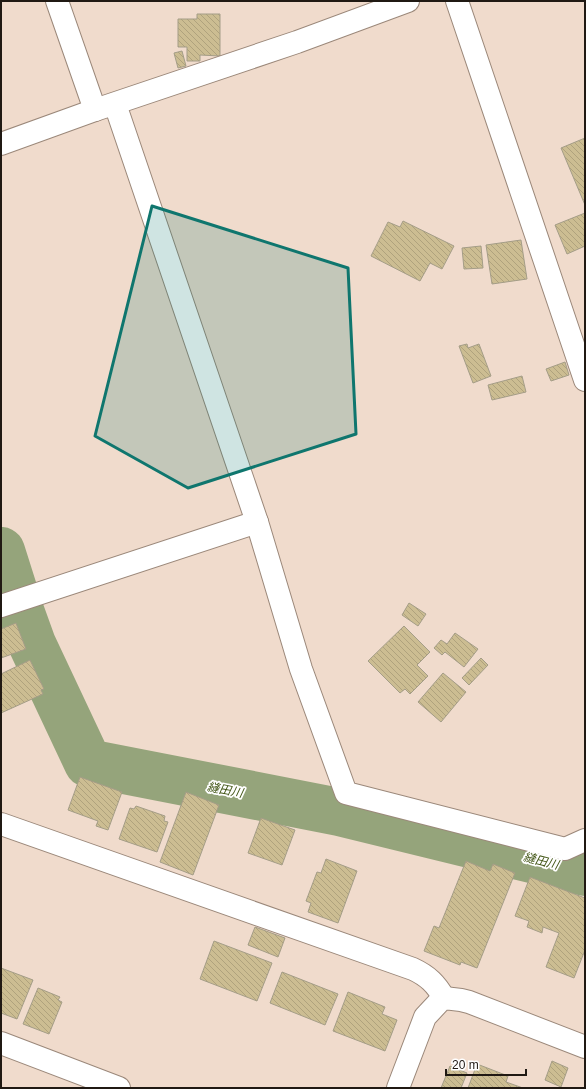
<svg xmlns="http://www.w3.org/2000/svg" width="586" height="1089" font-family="Arial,'Noto Sans JP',sans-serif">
<defs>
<pattern id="building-back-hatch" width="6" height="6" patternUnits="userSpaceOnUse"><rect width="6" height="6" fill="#ccbd92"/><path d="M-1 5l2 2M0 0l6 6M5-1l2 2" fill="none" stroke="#afa27d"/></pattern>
</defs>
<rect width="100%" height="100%" fill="#f0dbcc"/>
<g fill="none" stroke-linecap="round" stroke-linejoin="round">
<polyline stroke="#95a47b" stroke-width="48" points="1,551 19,608 32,644 88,763 339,812 585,872"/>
</g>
<g fill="url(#building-back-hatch)" stroke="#a49d87">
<polygon points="197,14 220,14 220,56 200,55 200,61 187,61 187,47 178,47 178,19 197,19"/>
<polygon points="182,51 186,66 178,68 174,53"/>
<polygon points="585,138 585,205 561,148"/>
<polygon points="585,213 585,246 567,254 555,225"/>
<polygon points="403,221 454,246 442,269 430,263 420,281 371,256 388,222 400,227"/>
<polygon points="521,240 527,279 492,284 486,245"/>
<polygon points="481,246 483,268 464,269 462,248"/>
<polygon points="467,344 468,348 479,344 491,376 473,383 459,346"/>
<polygon points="565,362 569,375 551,381 546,369"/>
<polygon points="522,376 526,392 492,400 488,385"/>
<polygon points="409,603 426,614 418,626 402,615"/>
<polygon points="16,623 26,649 1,658 1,629"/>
<polygon points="404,626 430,652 417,665 428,676 410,694 405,689 400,693 368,661"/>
<polygon points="455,633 478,649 464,667 445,652 442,655 434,648 441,640 447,644"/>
<polygon points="481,658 488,665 469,685 462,678"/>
<polygon points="30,660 44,689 41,690 43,694 1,713 1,674"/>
<polygon points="443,673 466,692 441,722 418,702"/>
<polygon points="80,777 122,792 108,830 96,826 98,821 68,810"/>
<polygon points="186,792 219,805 193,875 160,862"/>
<polygon points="136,806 165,816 164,821 168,822 157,852 119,839 130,808 134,809"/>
<polygon points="261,818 295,830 282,865 248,853"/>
<polygon points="326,859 357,871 338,923 308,912 311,903 306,901 317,872 321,873"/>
<polygon points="466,861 490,871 493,864 515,873 477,968 461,962 460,965 424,951 434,926 439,928"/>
<polygon points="530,877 585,898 585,950 574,978 546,967 559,933 543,927 542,933 527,927 529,921 515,916"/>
<polygon points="255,927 285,938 278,957 248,945"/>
<polygon points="214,941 272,963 257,1001 200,979"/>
<polygon points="1,968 33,980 17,1019 1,1013"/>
<polygon points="282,972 338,994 325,1025 270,1003"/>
<polygon points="38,988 60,997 58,1000 62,1002 49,1034 23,1024"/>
<polygon points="348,992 385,1007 382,1014 397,1020 385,1051 333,1031"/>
<polygon points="552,1061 568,1068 561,1087 545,1080"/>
<polygon points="477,1064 508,1076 506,1082 523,1088 468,1088"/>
<polygon points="450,1066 467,1073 461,1088 441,1088"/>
</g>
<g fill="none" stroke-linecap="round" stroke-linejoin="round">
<defs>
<g id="minor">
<polyline points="57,1 95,110"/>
<polyline points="457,1 585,380"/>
<polyline points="115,104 257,522 301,669 346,793 565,849 585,840"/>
<polyline points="1,144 95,110 297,42 408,1"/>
<polyline points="1,606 257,522"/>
<path d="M1,824L413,969C428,976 436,984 444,998"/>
<polyline points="1,1043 119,1088"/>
<polyline points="398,1088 425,1017 439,1002 444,998 461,1000 469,1002 585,1047"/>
</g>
</defs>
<use href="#minor" stroke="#9b887a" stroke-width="24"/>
<use href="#minor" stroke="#fff" stroke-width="22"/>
</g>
<path fill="#0f766e" fill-opacity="0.2" stroke="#0f766e" stroke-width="3" stroke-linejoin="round" d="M152,206L348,268L356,434L188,488L95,436Z"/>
<g text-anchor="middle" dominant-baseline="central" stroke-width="3.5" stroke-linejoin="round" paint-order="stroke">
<g font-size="12" font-style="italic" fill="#445718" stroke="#fff">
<text transform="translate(225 790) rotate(11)">縫田川</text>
<text transform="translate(541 861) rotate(14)">縫田川</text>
</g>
</g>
<rect width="586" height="1089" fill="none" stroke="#201913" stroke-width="4"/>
<path d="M446 1069v6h80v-6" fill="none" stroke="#201913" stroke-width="2"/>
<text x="452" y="1069" font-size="12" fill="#201913" stroke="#ffffff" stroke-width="3" paint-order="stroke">20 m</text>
</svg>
